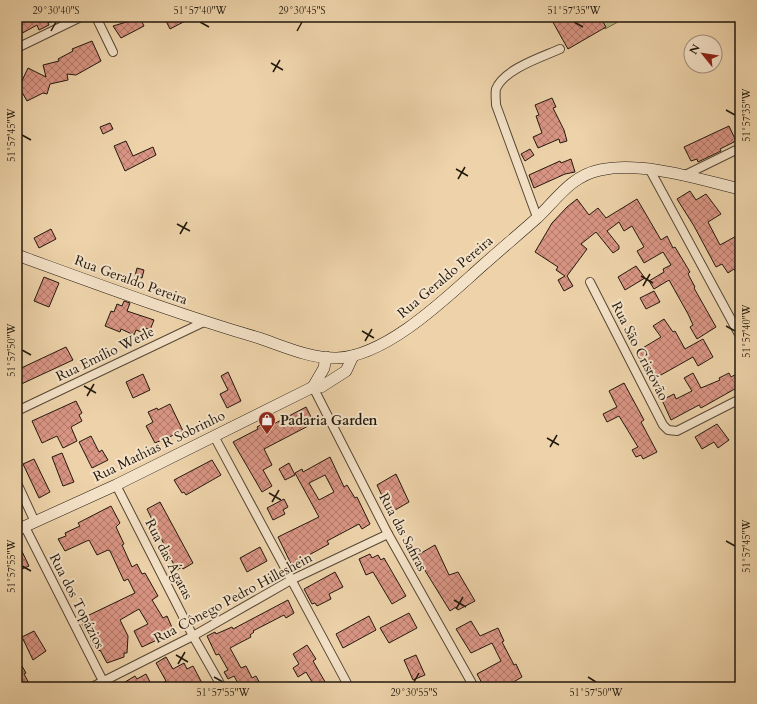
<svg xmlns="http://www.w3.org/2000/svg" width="757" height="704" font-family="Cardo,serif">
<defs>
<pattern id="building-cross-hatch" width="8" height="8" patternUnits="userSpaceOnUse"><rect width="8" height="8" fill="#da9584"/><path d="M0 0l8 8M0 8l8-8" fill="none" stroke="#b0796a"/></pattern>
</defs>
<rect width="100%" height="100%" fill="#eed3aa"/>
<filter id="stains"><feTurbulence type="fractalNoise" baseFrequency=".005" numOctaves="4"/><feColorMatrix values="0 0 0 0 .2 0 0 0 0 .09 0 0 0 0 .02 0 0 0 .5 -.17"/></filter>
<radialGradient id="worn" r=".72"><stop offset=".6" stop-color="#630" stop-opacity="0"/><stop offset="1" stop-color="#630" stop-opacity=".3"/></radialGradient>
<polygon fill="#bcbb86" stroke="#6e6a4a" points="598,17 627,17 605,29"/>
<g fill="url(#building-cross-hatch)" stroke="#21180d" fill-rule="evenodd">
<polygon points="28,17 61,17 61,18 48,23 49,25 39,30 37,25 17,36 17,24"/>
<polygon points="164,17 193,17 170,29"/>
<polygon points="550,17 600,17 606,27 568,49"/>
<polygon points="140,18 144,26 121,38 113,26"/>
<polygon points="92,41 101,61 76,75 67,74 68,80 50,84 47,94 43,93 27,101 19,87 28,68 46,77 43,65 59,61 58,59 73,51 72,49"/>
<polygon points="552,98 556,107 553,108 564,130 567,141 560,143 559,139 538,148 533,137 542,133 536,116 539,115 535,105"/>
<polygon points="110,123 113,129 103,134 100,127"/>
<polygon points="729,126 736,141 720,149 721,151 698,162 697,159 691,161 684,147"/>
<polygon points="126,141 133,156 153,147 156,155 125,171 114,146"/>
<polygon points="530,149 534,155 525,161 521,154"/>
<polygon points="571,159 575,172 565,174 534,188 529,175 560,161 561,163"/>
<polygon points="690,191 696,200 706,194 721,214 708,222 720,245 740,234 740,279 734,269 728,273 722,264 716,267 694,226 677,199"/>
<polygon points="577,199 589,215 598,208 606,218 637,199 661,240 667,236 673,248 675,247 690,272 688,274 695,287 694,288 716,327 697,339 690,327 693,325 688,314 669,280 654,289 649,281 664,272 663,269 671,265 663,252 644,263 637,251 644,247 632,226 624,231 619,222 607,231 619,246 619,249 613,253 596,232 581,244 587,249 567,276 573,286 564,291 558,280 565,276 556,270 558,267 535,252 552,223 567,207"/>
<polygon points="51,229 56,239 39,248 34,238"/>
<polygon points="636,266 645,278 625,290 618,277"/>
<polygon points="137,268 144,270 142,278 135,276"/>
<polygon points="44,277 59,283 49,307 34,301"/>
<polygon points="654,291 660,302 646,309 640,298"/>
<polygon points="124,301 130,303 127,311 154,320 150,330 146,328 144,333 136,330 134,335 121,329 120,332 105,326 111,311 114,312 117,304 122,306"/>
<polygon points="664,319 673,332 675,331 685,349 703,339 713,357 698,366 693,357 652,380 636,352 661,337 653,326"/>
<polygon points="66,347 73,360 17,386 17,370"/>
<polygon points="228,372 241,401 227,408 220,394 228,390 221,376"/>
<polygon points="740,372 740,386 701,408 699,405 671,420 662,400 674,394 676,399 692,391 684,378 693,373 701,388 720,380 719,378 729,373 731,377"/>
<polygon points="143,374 150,390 133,398 126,382"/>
<polygon points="624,383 644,420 641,422 657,452 643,459 641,455 636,457 632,450 638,447 619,416 607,422 603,414 617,407 609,391"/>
<polygon points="76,401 82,413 79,415 82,421 71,427 77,441 63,448 57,436 42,443 32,421"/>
<polygon points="170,404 183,431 155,443 146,426 153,422 148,412 157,408 158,410"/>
<polygon points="306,407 314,423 264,449 272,465 263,470 272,486 262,492 233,442 258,429 257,427 268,421 270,426"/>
<polygon points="717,424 729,440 718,448 714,442 702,449 695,437"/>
<polygon points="91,436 99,452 102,450 108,460 92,468 79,442"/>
<polygon points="62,453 74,482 63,486 52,457"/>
<path d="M330,457L344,487L347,485L355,498L357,497L370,524L362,529L359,524L327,541L329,544L309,555L312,561L294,570L278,537L319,517L295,473L302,469L303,472ZM325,475L334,492L319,500L309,483Z"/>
<polygon points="34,459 50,492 39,498 23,464"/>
<polygon points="212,460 221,475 186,495 184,492 182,493 174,480"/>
<polygon points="289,463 295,475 285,480 279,469"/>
<polygon points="396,474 409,502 390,513 377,485"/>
<polygon points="284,499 288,507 283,510 285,514 273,520 267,508"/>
<polygon points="160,502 193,563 183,569 182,567 177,570 174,565 147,509"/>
<polygon points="111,506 120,523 116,527 124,544 122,545 132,567 137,564 142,574 145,573 158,596 152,600 163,618 167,616 174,632 142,647 134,631 148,624 139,609 120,620 128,636 127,653 124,653 124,657 107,663 100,650 99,651 98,648 95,649 82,624 87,621 85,617 135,593 128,579 124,581 110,551 108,550 97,555 89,540 65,551 58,539 66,536 65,533 80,526 78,523"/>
<polygon points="17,541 29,566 17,571"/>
<polygon points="435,545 449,575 458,572 475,601 458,610 456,607 450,611 416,556"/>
<polygon points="260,547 267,561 247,572 240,558"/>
<polygon points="370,554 372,558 378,555 381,560 384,558 406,596 392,604 373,572 366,575 359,559"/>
<polygon points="335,572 343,587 329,594 331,599 317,606 315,603 312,604 304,589"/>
<polygon points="288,600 294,613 286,618 284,615 253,631 254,632 250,635 251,637 230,648 241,668 246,666 252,678 256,676 262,687 240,687 234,676 228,679 224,672 228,670 219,654 216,655 207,636 215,632 216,634 232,627 233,629"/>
<polygon points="409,613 417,628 389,643 380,628"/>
<polygon points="369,616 376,630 343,648 336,634"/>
<polygon points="471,621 480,636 498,628 504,641 502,642 514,665 516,664 522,677 510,684 512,687 484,687 477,674 501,661 492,643 471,653 456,629"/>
<polygon points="34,631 46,651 33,660 22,637"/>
<polygon points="307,645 316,659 313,661 328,687 315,687 306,672 298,677 293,668 299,664 293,654"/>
<polygon points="416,655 425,675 413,680 404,660"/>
<polygon points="166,657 173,669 184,663 187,669 193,666 202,683 194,687 189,687 187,683 180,687 166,687 164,682 166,681 156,663"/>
<polygon points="17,663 20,668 22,666 26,673 24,674 31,687 17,687"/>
<polygon points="146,674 150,682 142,687 124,687 127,685 125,682 135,676 137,679"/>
</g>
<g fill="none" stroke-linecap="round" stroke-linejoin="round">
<defs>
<g id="street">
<polyline points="96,17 113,52"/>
<polyline points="17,48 81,17"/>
<polyline points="650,170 740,336"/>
<polyline points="683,176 740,148"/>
<path d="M537,217L496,105C496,100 495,94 496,89C504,69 542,57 560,49"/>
<polyline points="590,282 663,425 668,430 677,431 740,399"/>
<polyline points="313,387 388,534 474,687"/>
<polyline points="17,411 204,322"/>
<polyline points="214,436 349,687"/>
<polyline points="17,483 35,522"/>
<polyline points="116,485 193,636 222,687"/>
<polyline points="25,527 106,687"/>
<polyline points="92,687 193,636 291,580 388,534"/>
</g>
<g id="secondary">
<path d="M17,255C97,284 177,314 259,338C283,346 311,359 337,358C387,356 446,298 482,266C500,250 519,234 537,218C557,199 571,176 600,170C643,161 698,179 740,189"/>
<polyline points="313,387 324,368 326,357"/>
<polyline points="17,530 116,485 313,387 321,387 346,371 353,356"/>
</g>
</defs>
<use href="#street" stroke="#544734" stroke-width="10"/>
<use href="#secondary" stroke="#21180d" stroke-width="12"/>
<use href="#street" stroke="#f4e2c8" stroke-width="8"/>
<use href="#secondary" stroke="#f4e2c8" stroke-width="11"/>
</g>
<path fill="none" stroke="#21180d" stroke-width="1.5" d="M200,22L209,27M574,22L583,27M51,31L56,22M297,31L302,22M271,63L283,70M273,72L280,60M726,110L735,115M22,135L31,140M456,169L468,176M458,179L465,167M177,224L190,231M180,234L187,222M641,276L653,283M643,286L650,274M726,326L735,331M362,331L374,338M365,341L372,329M22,350L31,355M84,386L96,393M87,396L94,384M547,438L559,445M550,447L557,435M269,493L281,500M272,502L279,490M726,541L735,546M22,566L31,571M454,600L466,607M456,609L463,597M176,655L188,662M178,664L185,652M214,677L223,682M588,677L596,682M414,682L419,673"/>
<defs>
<symbol id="shop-pin" viewBox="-11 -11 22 30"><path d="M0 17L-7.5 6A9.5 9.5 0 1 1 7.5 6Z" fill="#8f2418" stroke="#f4e2c8"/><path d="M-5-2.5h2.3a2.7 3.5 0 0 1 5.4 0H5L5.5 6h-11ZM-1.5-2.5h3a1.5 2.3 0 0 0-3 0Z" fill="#fff"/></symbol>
</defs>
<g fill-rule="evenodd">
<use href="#shop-pin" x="257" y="410" width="20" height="27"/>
</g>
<g text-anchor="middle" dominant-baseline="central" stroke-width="4" stroke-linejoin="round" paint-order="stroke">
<g font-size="14" fill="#21180d" stroke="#f4e2c8">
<text transform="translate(445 277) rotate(-40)">Rua Geraldo Pereira</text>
<text transform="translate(131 280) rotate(20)">Rua Geraldo Pereira</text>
<text transform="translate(640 351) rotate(63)">Rua São Cristóvão</text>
<text transform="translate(105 354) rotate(-26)">Rua Emílio Werle</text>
<text transform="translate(159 446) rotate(-26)">Rua Mathias R Sobrinho</text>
<text transform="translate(403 532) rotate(62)">Rua das Safiras</text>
<text transform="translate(169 559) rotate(63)">Rua das Ágatas</text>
<text transform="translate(233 598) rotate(-28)">Rua Cônego Pedro Hilleshein</text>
<text transform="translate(77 601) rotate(63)">Rua dos Topázios</text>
</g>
<g font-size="14" font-weight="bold" fill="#21180d" stroke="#f4e2c8" text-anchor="start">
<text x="280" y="420">Padaria Garden</text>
</g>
</g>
<rect width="757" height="704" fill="none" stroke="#eed3aa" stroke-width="44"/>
<g transform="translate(703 54) rotate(300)"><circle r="19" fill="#f4e2c8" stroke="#a0917d"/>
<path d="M0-3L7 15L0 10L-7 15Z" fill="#8f2418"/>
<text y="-6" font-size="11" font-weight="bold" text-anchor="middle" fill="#21180d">N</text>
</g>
<rect x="22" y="22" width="713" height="660" fill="none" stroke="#21180d" stroke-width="1.5"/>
<g font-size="10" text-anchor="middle" fill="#21180d">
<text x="56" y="14">29°30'40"S</text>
<text x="200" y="14">51°57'40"W</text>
<text x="302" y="14">29°30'45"S</text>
<text x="574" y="14">51°57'35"W</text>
<text transform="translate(746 115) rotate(-90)" y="4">51°57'35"W</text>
<text transform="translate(11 135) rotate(-90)" y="4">51°57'45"W</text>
<text transform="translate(746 331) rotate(-90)" y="4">51°57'40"W</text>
<text transform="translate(11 350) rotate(-90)" y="4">51°57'50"W</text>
<text transform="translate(746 546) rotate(-90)" y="4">51°57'45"W</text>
<text transform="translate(11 566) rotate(-90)" y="4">51°57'55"W</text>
<text x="223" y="696">51°57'55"W</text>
<text x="414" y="696">29°30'55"S</text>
<text x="596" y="696">51°57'50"W</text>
</g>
<rect width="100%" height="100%" filter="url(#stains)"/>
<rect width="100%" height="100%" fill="url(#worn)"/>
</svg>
